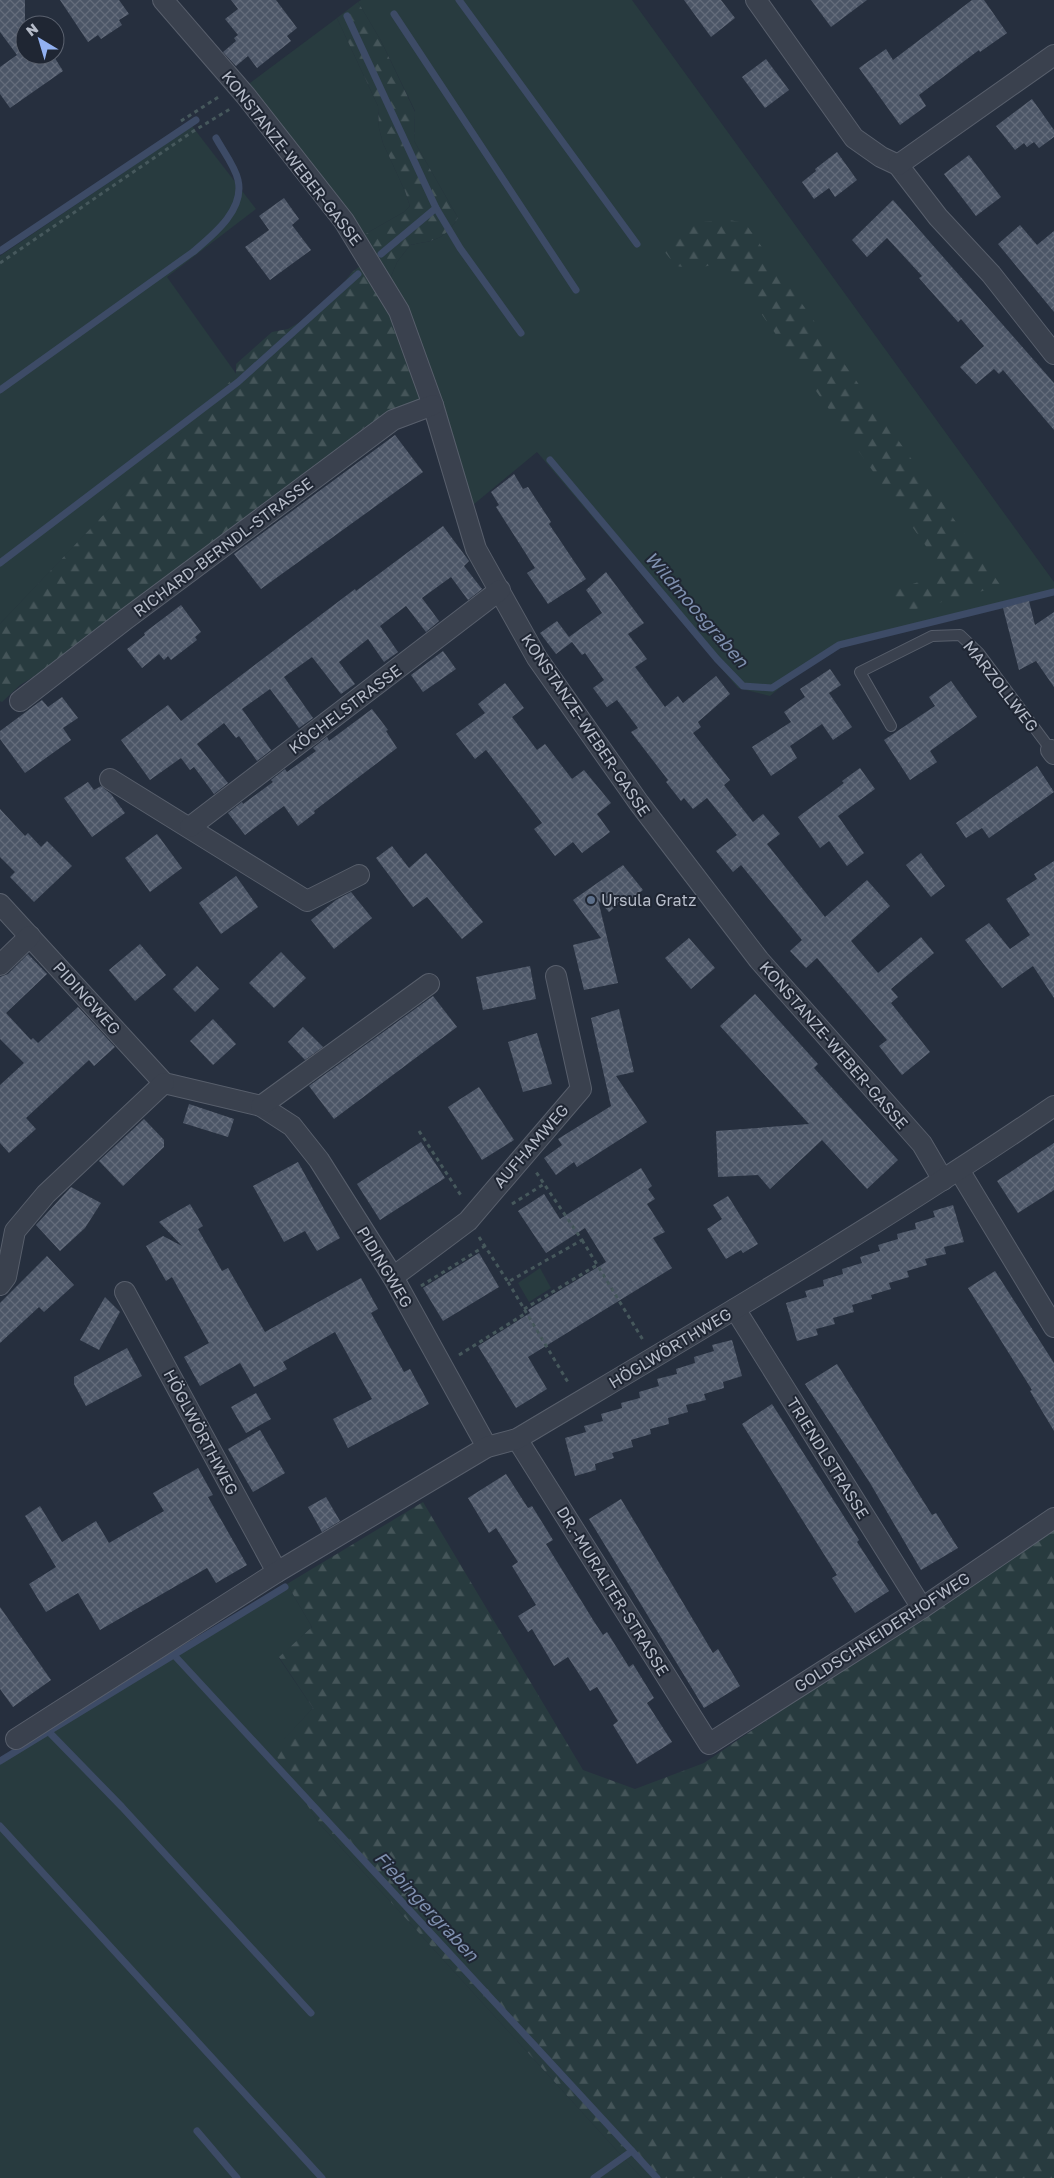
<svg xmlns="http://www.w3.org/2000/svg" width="1054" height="2178" font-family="'Golos Text',sans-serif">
<defs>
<pattern id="forest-firs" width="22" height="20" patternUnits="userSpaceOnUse" patternTransform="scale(1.25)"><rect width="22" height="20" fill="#283b3f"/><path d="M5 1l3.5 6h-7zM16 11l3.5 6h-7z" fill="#455559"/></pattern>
<pattern id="building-cross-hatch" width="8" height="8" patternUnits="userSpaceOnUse" patternTransform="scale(1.25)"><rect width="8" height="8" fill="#4c5667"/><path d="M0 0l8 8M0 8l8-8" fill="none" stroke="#646c7b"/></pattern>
</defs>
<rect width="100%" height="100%" fill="#262f3e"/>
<g fill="#283b3f">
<path d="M361,0H632L1054,582V593L824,651L770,696L738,688L537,452L473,505L437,384L413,329L389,281L397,262L410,245C435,240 443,241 458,218L414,141L415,111L381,41L358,2Z"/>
<polygon points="337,18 378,106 379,128 383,143 405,191 410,206 404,212 362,236 246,86"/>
<polygon points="192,126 256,209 167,277 237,375 0,624 0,256"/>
<polygon points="540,1268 551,1288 529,1302 518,1283"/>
<polygon points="287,1584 312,1627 279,1658 313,1708 274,1751 318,1822 642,2178 0,2178 0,1760"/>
</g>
<g fill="url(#forest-firs)">
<path d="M358,2L381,41L415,112L414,141L458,218C443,241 435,240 410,245L397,262L389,281L413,329L437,384L404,411L366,426L341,448L257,508L236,526L113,616L48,668L20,685L2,702L0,701V624L236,375V364L272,332L288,329L305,319L343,284L352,272L373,257L362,236L404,212L410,206L405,191L383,143L379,128L378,106L337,18Z"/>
<path d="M729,220L745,223L1001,586L894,615L889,592L945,573L724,261L697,269L676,266L664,251L669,236C689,222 705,221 729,220Z"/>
<polygon points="423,1502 583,1770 635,1789 704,1763 1054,1526 1054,2178 642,2178 318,1822 273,1751 313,1708 279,1657 312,1627 287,1584"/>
</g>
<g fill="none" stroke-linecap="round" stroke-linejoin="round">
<g stroke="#3d4b66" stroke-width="7">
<polyline points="459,0 637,244"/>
<polyline points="394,14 576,290"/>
<polyline points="347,16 436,208 460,248 521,333"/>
<polyline points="0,251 196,120"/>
<polyline points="381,254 436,208"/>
<path d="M0,390L193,252C213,235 245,210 238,180C235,166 223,151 216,138"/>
<polyline points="550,460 717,659 743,686 772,688 839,645 1054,592"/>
<polyline points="0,563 238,382 358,274"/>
<polyline points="174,1655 657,2178"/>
<polyline points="49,1732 122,1807 311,2013"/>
<polyline points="0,1761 285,1587"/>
<polyline points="0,1826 322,2178"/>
<polyline points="197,2131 237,2178"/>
<polyline points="594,2178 632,2151"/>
</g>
</g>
<g fill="url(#building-cross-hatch)">
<polygon points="0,0 25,0 25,55 53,55 63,71 10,108 0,94 0,67 17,55 0,32"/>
<polygon points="60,0 119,0 129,14 119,20 122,25 101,39 98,35 88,42"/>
<polygon points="231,0 276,0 297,28 287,36 291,41 257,68 248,56 236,66 223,52 236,41 234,38 238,35 225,19 238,9"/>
<polygon points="684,0 721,0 735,18 711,37"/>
<polygon points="811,0 867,0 831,27"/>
<polygon points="972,0 984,0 1007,33 980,52 979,50 919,95 926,106 900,125 859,68 886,49 893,60"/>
<polygon points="766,59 789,90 765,108 742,77"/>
<polygon points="1032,99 1054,130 1054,137 1039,148 1034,142 1027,147 1024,143 1015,150 996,126"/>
<polygon points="837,152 857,180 835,197 829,188 814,199 802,182 816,171 815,169"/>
<polygon points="969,155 1001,197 976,216 944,174"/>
<polygon points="284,198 299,219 292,225 311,250 270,280 245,247 269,230 259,216"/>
<polygon points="893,200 1054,383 1054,430 1003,370 999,374 994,369 976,384 960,367 984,346 961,319 958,322 919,278 922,276 887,238 867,257 852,240"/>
<polygon points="1020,225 1037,245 1054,231 1054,312 998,244"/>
<polygon points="395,435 423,472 261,589 234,554"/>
<polygon points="514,474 523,489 528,487 551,522 549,524 586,579 548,604 527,573 535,568 496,507 499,505 491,492"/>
<polygon points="443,526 469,561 464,566 482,589 468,600 451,577 422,598 439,621 426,632 406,606 380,626 398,652 384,662 368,639 339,662 355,684 341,694 312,657 284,677 313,718 299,728 270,689 242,709 271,750 257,761 239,736 236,738 224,723 197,744 228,783 214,794 194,767 190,770 181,758 150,780 121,740 168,705 181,721 355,589 356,591"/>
<polygon points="606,572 644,623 628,634 647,659 635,667 665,707 678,696 683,703 716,676 730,694 698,722 701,727 693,733 730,780 724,785 753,822 763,814 780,834 767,844 825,917 867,880 890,906 851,941 878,973 921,937 934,953 891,989 898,997 891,1003 930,1052 902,1075 879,1046 887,1040 817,958 806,968 790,951 802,940 741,865 733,872 716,851 737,835 707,798 693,809 684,798 681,801 666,782 668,780 631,732 638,728 617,700 607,707 593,688 604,680 585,653 582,655 572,642 556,654 540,633 557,621 569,637 602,613 586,590"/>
<polygon points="1029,601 1035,625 1054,612 1054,687 1036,661 1019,670 1003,608"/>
<polygon points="181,605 201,632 195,637 197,640 171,660 168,656 164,660 159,654 142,668 127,649 145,635 144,633"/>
<polygon points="443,651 456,669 423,692 411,675"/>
<polygon points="830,669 841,685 829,693 852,727 833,740 822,724 790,746 797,758 771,776 752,747 791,722 784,712 805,697 800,689"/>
<polygon points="951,681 977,717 930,751 937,762 910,780 884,740 935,706 929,697"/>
<polygon points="505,683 524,708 512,717 537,750 545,744 572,779 584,770 611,803 597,814 610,832 582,853 573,842 555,856 534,829 542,823 486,750 475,759 456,734 485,713 478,704"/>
<polygon points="62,697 78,718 63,728 71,740 25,773 0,739 0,731 42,700 48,707"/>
<polygon points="372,709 388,730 386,731 397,748 314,811 315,813 298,826 284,806 245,835 228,813 242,802 243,804 273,782 271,780 285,769 287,772 316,751 313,748 327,737 329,741"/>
<polygon points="1037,766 1054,792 989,838 982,828 966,838 956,823"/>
<polygon points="860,768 875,789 838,816 864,853 847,866 829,841 820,848 798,817 844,783 842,781"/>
<polygon points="88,782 94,790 101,786 111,794 125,813 92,837 64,798"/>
<polygon points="0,809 25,836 28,833 41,847 47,841 72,866 34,902 10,877 15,872 0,857"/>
<polygon points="157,834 182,868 150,892 125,858"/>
<polygon points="392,846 409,868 426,853 483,922 462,939 427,897 413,907 376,858"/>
<polygon points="921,853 945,886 931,897 906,865"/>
<polygon points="1054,861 1054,998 1033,966 1002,988 965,940 989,923 1010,949 1030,935 1006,899 1037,879 1034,874"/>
<polygon points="623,865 643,890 630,900 627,897 609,912 598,900 618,983 584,990 573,945 601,938 573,900"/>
<polygon points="236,876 258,907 221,934 199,903"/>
<polygon points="351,892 372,918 334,949 311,920 336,900"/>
<polygon points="689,938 715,968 691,989 665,958"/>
<polygon points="140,944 166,975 135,1001 109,970"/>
<polygon points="281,952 306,978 274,1008 249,983"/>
<polygon points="28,954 47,974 6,1013 31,1040 33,1038 38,1043 78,1007 115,1047 94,1066 89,1060 26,1118 36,1129 9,1153 0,1143 0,1085 24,1063 0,1039 0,977 8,974"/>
<polygon points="197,966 219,989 195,1012 173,989"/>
<polygon points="530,966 536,999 483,1010 476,977"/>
<polygon points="755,994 818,1064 814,1068 898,1160 867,1189 822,1140 770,1189 758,1175 718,1177 716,1131 809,1124 720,1026"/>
<polygon points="433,996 457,1027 334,1119 309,1086"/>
<polygon points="619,1009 634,1072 616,1076 647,1122 577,1167 574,1162 556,1175 544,1158 562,1145 558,1139 611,1106 591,1018"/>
<polygon points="213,1019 236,1044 213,1065 190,1041"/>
<polygon points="303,1027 323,1047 305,1060 288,1042"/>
<polygon points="537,1033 552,1084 523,1092 508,1042"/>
<polygon points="479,1087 514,1140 482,1160 448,1107"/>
<polygon points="189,1104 234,1119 228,1137 183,1123"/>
<polygon points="144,1119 164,1140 164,1147 123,1186 99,1161"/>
<polygon points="421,1142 445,1178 380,1220 357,1184"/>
<polygon points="1054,1143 1054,1190 1018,1213 997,1181"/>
<polygon points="298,1162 340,1238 317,1251 305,1231 284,1242 253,1186"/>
<polygon points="641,1168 652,1186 648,1189 655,1199 647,1204 665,1232 653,1238 672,1268 528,1357 547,1389 516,1408 478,1346 530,1313 528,1310 606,1262 585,1228 546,1253 518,1211 544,1194 560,1219"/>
<polygon points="71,1187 101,1203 85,1228 60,1251 36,1225"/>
<polygon points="728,1196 758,1244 743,1253 741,1250 726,1259 707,1229 722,1219 713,1205"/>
<polygon points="190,1204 203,1226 198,1229 222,1271 228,1268 265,1332 361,1278 378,1309 371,1313 404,1372 410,1369 429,1404 348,1448 333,1419 372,1399 335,1332 283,1362 287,1369 254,1387 240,1363 200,1386 184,1357 209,1343 172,1277 166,1281 146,1246 163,1236 182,1246 159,1222"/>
<polygon points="953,1205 964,1242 944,1247 946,1254 925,1259 927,1265 907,1271 909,1277 889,1283 891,1289 871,1295 872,1299 852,1305 854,1312 833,1318 835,1324 816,1329 818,1335 797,1341 786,1303 807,1297 805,1291 824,1286 823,1280 843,1274 842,1269 862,1263 860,1257 880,1251 878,1245 898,1239 897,1234 916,1229 915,1223 935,1217 933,1211"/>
<polygon points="479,1253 499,1287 443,1321 423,1288"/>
<polygon points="47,1256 74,1285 44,1312 39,1307 0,1343 0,1303"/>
<polygon points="995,1271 1054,1363 1054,1431 1030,1391 1032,1390 968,1288"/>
<polygon points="105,1297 120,1312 99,1350 80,1340"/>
<polygon points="732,1340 742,1376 723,1382 724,1388 704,1394 706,1400 686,1405 688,1412 668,1418 669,1424 650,1429 651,1434 631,1440 633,1447 612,1453 614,1458 595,1464 596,1470 575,1476 565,1438 586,1432 584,1426 603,1421 601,1414 622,1408 621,1403 640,1398 639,1392 659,1386 657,1379 677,1374 676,1369 695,1363 694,1357 714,1351 712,1345"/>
<polygon points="127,1348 142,1376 86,1406 74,1384 74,1377"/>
<polygon points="837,1364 932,1515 936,1513 958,1548 921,1570 870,1483 805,1384"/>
<polygon points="256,1393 271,1419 246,1433 231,1407"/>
<polygon points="772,1404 859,1540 857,1542 889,1591 855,1613 832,1578 837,1575 742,1424"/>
<polygon points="260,1430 285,1473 253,1492 228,1449"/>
<polygon points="198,1468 213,1495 208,1497 247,1565 216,1583 207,1568 100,1630 78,1593 46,1612 29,1584 56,1567 25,1516 40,1506 62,1542 96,1521 109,1543 164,1511 153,1493"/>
<polygon points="506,1474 528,1508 532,1506 553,1540 546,1544 595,1623 603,1635 607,1632 629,1667 633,1664 654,1698 647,1703 672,1742 637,1764 613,1725 618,1721 597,1687 590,1691 568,1657 554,1666 532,1629 528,1632 518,1616 536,1605 512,1566 518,1562 496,1528 489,1533 468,1498"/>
<polygon points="326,1497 340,1521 322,1532 308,1507"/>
<polygon points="621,1499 713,1653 718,1649 740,1686 704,1708 589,1519"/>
<polygon points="0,1607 51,1680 13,1707 0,1689"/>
</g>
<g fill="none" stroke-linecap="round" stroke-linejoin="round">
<defs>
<polyline id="service" points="891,726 860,672 932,636 960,635 979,653 1051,750"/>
<g id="minor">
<polyline points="163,0 246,96 344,221 399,311 433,405 476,549 537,658 639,803 759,960 922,1144 943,1180"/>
<polyline points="756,0 854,138 881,157 898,165 938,217 991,274 1054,354"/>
<polyline points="898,165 1054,55"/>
<polyline points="20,701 126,619 393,420 433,405"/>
<polyline points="1051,750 1054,754"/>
<polyline points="110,779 307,901 359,875"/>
<polyline points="190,827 500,590"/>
<polyline points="0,904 164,1083 261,1106 292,1126 319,1160 393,1277 487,1447"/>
<polyline points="0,965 30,936"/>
<polyline points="261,1106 429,984"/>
<polyline points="959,1170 1054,1327"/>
<polyline points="393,1277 468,1221 581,1089 556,976"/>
<polyline points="0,1285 6,1277 15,1231 46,1194 164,1083"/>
<polyline points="125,1292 277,1572"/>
<polyline points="735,1309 922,1608"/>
<polyline points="517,1439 709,1744 922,1608 1054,1518"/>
<path d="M16,1739L277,1572L487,1447L517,1439C698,1331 880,1225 1054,1106"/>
</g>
</defs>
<use href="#service" stroke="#585f6c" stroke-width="12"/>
<use href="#minor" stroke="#585f6c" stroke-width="22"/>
<g stroke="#46585c" stroke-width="3" stroke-dasharray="4 4" stroke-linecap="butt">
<polyline points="181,121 220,96"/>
<polyline points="0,263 192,132 230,109"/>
<polyline points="419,1131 462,1197"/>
<polyline points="512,1204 544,1184"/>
<polyline points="479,1237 508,1282 582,1240 536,1172"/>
<polyline points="582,1240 643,1340"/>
<polyline points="508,1282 569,1384"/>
<polyline points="421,1286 485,1246"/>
<polyline points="524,1309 597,1265"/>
<polyline points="459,1355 526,1313"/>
</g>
<use href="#service" stroke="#3a414e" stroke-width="10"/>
<use href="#minor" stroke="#3a414e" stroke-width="20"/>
</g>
<circle fill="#5c6f8a" stroke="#1f2633" stroke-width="2" cx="591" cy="900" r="5"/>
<g text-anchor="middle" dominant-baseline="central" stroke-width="4" stroke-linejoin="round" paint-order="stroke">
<g font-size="16" fill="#b6bcc9" stroke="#1f2633">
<text transform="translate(292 158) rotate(52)">KONSTANZE-WEBER-GASSE</text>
<text transform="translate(223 547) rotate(-37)">RICHARD-BERNDL-STRASSE</text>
<text transform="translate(1001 686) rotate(52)">MARZOLLWEG</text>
<text transform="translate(345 709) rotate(-37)">KÖCHELSTRASSE</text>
<text transform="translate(586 725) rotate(56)">KONSTANZE-WEBER-GASSE</text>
<text transform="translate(87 998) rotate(48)">PIDINGWEG</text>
<text transform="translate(834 1045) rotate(49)">KONSTANZE-WEBER-GASSE</text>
<text transform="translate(531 1146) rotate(-49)">AUFHAMWEG</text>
<text transform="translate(385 1267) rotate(59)">PIDINGWEG</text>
<text transform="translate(670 1348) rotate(-31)">HÖGLWÖRTHWEG</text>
<text transform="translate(201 1432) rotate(62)">HÖGLWÖRTHWEG</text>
<text transform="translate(828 1458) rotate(58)">TRIENDLSTRASSE</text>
<text transform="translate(613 1591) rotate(58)">DR.-MURALTER-STRASSE</text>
<text transform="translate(882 1632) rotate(-33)">GOLDSCHNEIDERHOFWEG</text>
</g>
<g font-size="16" fill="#b6bcc9" stroke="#1f2633" text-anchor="start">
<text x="601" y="900">Ursula Gratz</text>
</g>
<g font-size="18" font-style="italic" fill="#7f90af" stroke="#1f2633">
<text transform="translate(697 609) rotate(49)">Wildmoosgraben</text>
<text transform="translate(427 1906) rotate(47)">Fiebingergraben</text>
</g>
</g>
<g transform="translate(40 40) rotate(322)"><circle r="24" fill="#1f2633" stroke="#5b626f"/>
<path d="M0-4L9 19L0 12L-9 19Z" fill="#92b1f2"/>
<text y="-8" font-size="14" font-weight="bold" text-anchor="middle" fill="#b6bcc9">N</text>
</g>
</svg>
